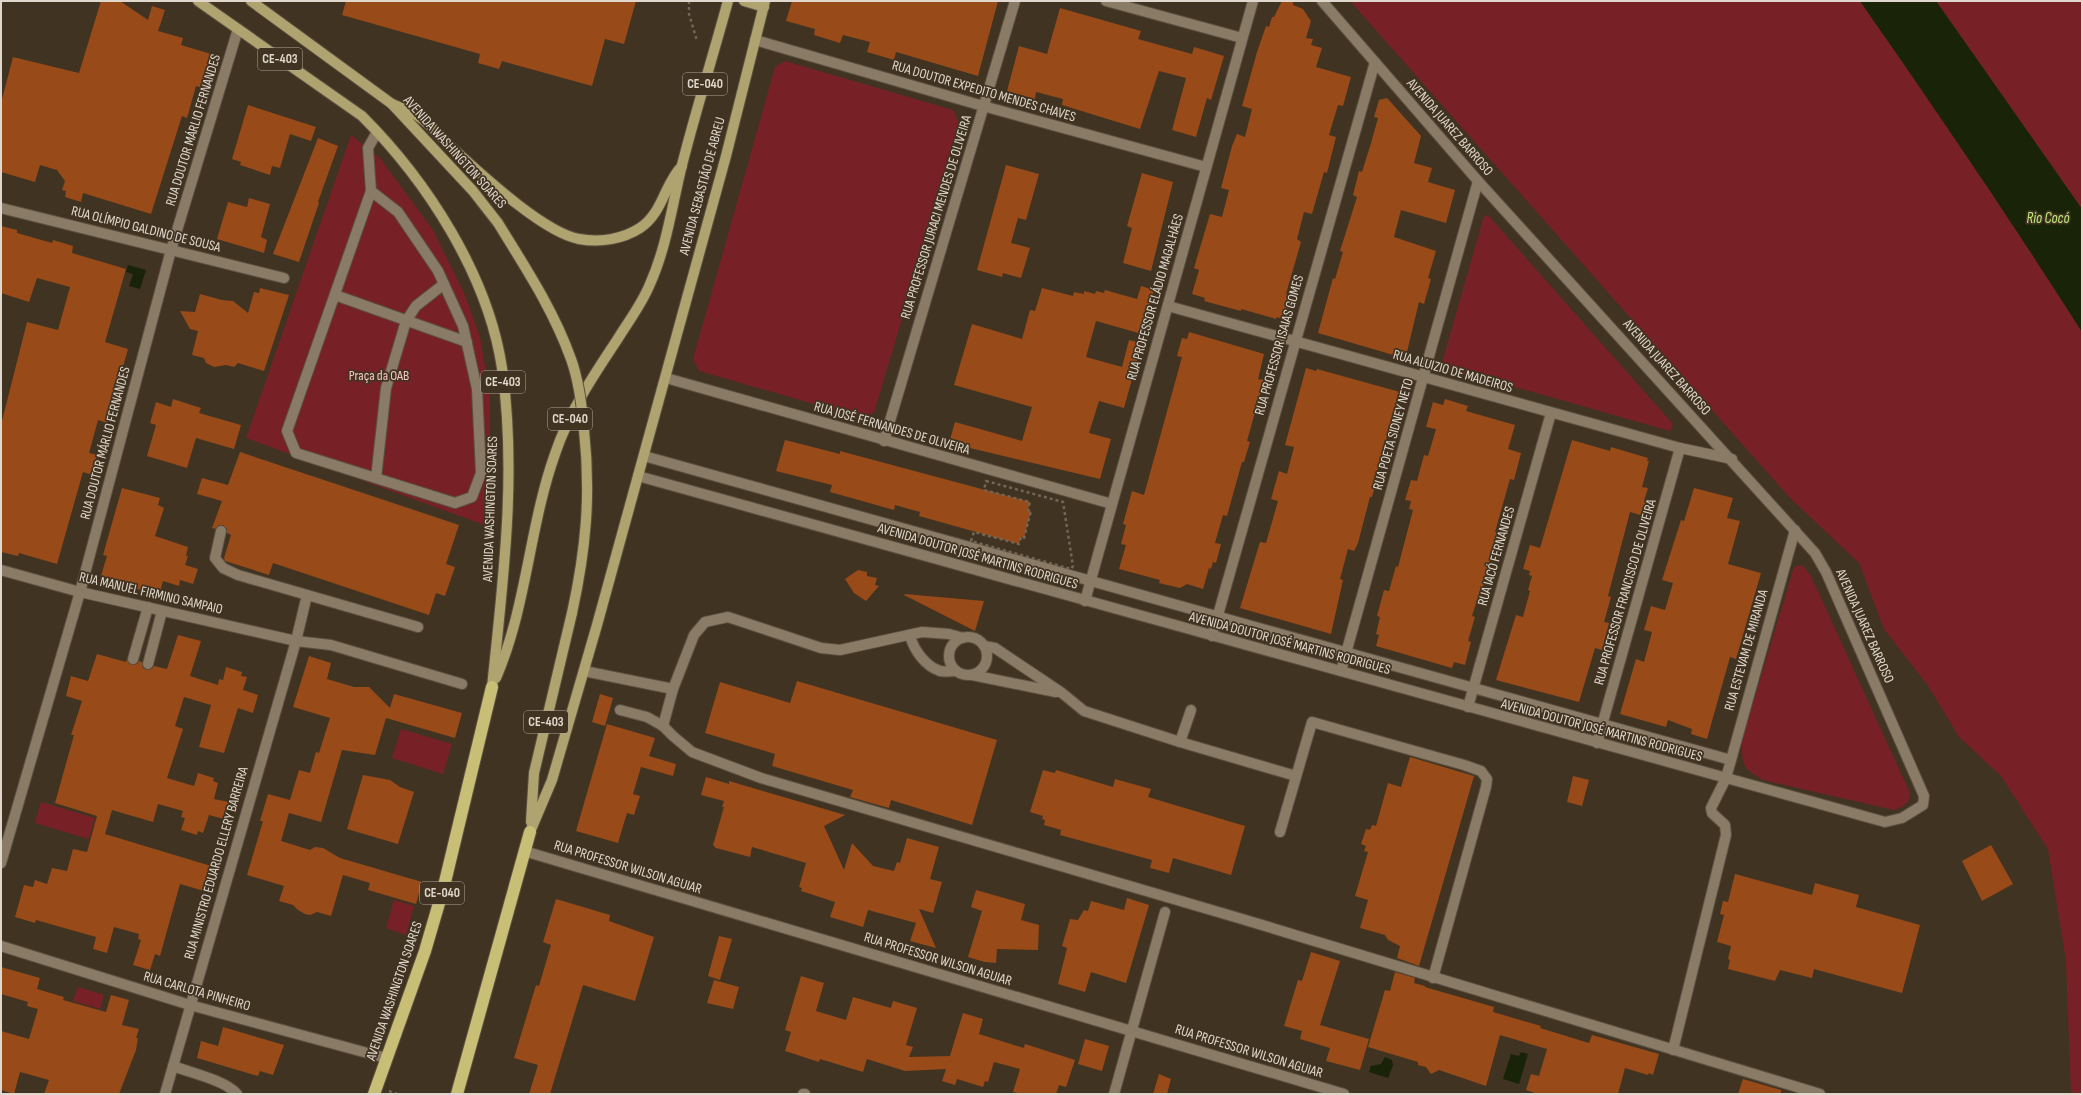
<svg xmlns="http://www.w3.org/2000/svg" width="2083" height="1095" font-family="'Sofia Sans Condensed',sans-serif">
<rect width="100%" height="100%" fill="#413321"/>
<g fill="#772126">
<path d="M1350,1H1860C1936,110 2011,220 2082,332V1094H2071L2066,961L2048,849L2001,776L1959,737L1929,687L1884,629L1859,563L1789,497Z"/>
<polygon points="1936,1 2082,1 2082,209"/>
<polygon points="785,61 953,110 960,124 874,413 859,417 699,371 693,359 775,67"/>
<polygon points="351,135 380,158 433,230 465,295 480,337 490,397 490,527 246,438"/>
<polygon points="1488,215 1673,424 1670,431 1448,368 1442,363 1484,216"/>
<path d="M1802,565L1811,576L1910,793C1909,804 1905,806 1894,810L1763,780C1741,767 1742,765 1742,740L1794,567Z"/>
<polygon points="401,729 452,744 443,774 392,758"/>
<polygon points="41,802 95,818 89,839 35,823"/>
<polygon points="394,900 414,906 406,935 386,928"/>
<polygon points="78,987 104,995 100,1009 73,1001"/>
</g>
<g fill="#182307">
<path d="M1860,1H1936L2082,209V332C2011,220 1936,110 1860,1Z"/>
<polygon points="128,265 146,270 140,289 129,286 133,274 126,272"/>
<polygon points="1521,1052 1528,1054 1519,1084 1503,1079 1511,1054 1519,1056"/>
<polygon points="1385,1057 1392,1060 1393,1065 1388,1078 1369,1072 1371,1066 1381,1064"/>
</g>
<g fill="#984a19">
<polygon points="101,1 120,1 148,20 152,6 165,10 158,31 183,38 181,45 211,54 202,88 196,86 187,118 182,116 151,214 83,193 81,202 65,197 66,191 62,190 65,181 57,170 40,165 35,182 1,172 1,103 13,57 79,73"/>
<polygon points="346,1 636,1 624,44 605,39 592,86 502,61 499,69 478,63 480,54 342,15"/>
<polygon points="792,1 998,1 978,76 896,52 894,60 867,52 870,42 843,35 840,43 814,35 815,29 786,21"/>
<polygon points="1282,1 1293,1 1293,5 1303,9 1311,21 1306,38 1313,39 1311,45 1322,48 1316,67 1351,77 1343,106 1338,105 1329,135 1336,137 1327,173 1324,172 1312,214 1304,212 1297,239 1301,242 1286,294 1292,296 1285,320 1277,317 1276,319 1241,309 1241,311 1204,301 1205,298 1192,294 1199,270 1194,268 1210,214 1222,217 1229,190 1221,188 1232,146 1237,134 1245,137 1252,109 1242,106 1257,52 1266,26 1269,27 1272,17 1274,17"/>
<polygon points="1060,8 1141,31 1138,39 1192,54 1194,47 1224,56 1211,100 1207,98 1196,137 1172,130 1186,78 1159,71 1140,129 1062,105 1063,99 1036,92 1035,99 1007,91 1019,46 1047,54"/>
<polygon points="1387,98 1421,136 1414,163 1432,168 1428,182 1455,190 1446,223 1401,210 1394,237 1436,251 1428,278 1431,279 1424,304 1419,302 1406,356 1397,354 1397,356 1318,333 1333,278 1335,279 1343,252 1340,251 1357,197 1353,195 1359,171 1362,172 1371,143 1378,118 1374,117 1379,100"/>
<polygon points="248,105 316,127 311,141 290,134 280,168 272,166 270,175 240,165 241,162 232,159"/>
<polygon points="318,138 338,146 318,202 319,203 299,262 273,254"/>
<polygon points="1006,165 1039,174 1026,220 1018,218 1011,243 1030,248 1021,278 1003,273 1002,277 977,270"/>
<polygon points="1142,173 1173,182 1151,271 1123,263 1132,228 1127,226"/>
<polygon points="249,198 270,204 261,237 267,240 264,253 217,239 228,202 247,207"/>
<polygon points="1,226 17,230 17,233 52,243 53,240 73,246 72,253 126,269 105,342 128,349 107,423 98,420 89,453 97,455 92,475 83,472 57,564 19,553 18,556 1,552 1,425 27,322 58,330 70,287 37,278 29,302 1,293"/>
<polygon points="1141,286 1154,290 1142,334 1096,321 1086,357 1122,367 1129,340 1142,343 1124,408 1099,401 1089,433 1111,439 1100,479 949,443 955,422 1022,441 1032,407 954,385 972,324 1022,339 1030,310 1035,311 1042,288 1073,296 1074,292 1084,294 1084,291 1095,294 1096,291 1104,293 1105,290 1137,299"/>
<polygon points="260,288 289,295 264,371 238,363 234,367 226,365 214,367 206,363 204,358 192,355 198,331 190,329 180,311 195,312 200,294 222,300 233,301 248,313 254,292 259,293"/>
<polygon points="1189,332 1264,354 1258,379 1264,380 1247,441 1250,442 1244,462 1242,462 1227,516 1223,515 1215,543 1221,544 1216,563 1213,562 1211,569 1209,568 1203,589 1187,584 1180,588 1159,583 1160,580 1119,569 1126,545 1121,544 1126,525 1123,524 1132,491 1144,495 1182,357 1177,356 1182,338 1187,339"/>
<polygon points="1306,368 1316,371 1317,369 1400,392 1377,471 1379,472 1372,497 1370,497 1358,543 1354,551 1348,549 1340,579 1343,580 1331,634 1240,608 1260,542 1266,543 1278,501 1271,499 1279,471 1287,474 1294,447 1285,445"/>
<polygon points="173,399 201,408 199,413 241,425 234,449 196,438 187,468 147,456 156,425 150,423 156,402 171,407"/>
<polygon points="1445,399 1468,406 1466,411 1515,425 1508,449 1521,453 1514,480 1510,479 1495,532 1497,532 1483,587 1481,587 1472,616 1475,617 1468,641 1471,642 1465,665 1454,662 1452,668 1376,646 1379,635 1376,634 1380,617 1377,616 1384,590 1389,591 1396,566 1398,567 1413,510 1409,509 1411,501 1405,500 1411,480 1417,481 1424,455 1428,456 1436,429 1426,427 1433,402 1443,405"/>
<polygon points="785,440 840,454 840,451 1030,502 1028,510 1031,511 1024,538 1021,537 1019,544 919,516 920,512 895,505 894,510 830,492 832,485 776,471"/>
<polygon points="1572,440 1610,451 1611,447 1648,458 1647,461 1649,461 1642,487 1648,488 1644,501 1648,502 1644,516 1630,512 1608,596 1611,597 1604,622 1609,623 1602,650 1595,648 1579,702 1496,680 1516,615 1523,617 1530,591 1528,590 1532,576 1529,575 1530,571 1523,569 1530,545 1540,548"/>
<polygon points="240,452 459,525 446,564 455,567 445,596 436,593 429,615 273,563 269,575 225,561 224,558 231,535 227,533 227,529 223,525 219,525 215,529 212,528 222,501 197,494 202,478 228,485"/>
<polygon points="122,488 160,498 158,505 164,508 155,536 188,547 186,556 188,556 185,565 198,569 193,584 180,580 179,586 163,581 159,595 100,579 107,556 103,555"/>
<polygon points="1694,488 1733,498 1727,518 1740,521 1728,564 1761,573 1736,659 1730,657 1707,739 1691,734 1692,729 1668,720 1666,727 1620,714 1636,659 1644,662 1652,632 1644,630 1651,606 1665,610 1673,583 1662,580 1681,520 1684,521"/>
<polygon points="858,570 867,572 867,576 877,578 875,585 879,586 866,601 854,593 845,579"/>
<polygon points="905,594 984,601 975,631 904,595"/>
<polygon points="178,635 201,641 190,676 218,685 219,679 223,680 226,667 242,672 241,676 247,677 243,690 258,695 253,713 238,708 224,753 199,747 211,705 184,697 175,726 183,729 167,778 194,786 198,773 214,778 213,781 218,783 214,799 229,802 224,819 209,815 203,833 198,831 197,835 181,830 185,818 181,817 183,811 158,804 153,822 112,810 105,834 211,866 204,891 180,884 160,956 155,954 150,970 133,965 141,940 138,939 139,934 114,927 107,953 93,949 96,937 36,920 35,923 15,917 24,885 33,887 35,880 47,884 52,868 67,871 73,849 87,852 97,816 55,803 74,735 71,735 82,701 66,696 71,676 88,681 97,654 126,662 127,659 132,665 137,664 139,661 142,662 143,668 147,670 152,669 154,666 167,669"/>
<polygon points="309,656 331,663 327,679 354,687 369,687 390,708 394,694 462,713 455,738 386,718 375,755 342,750 321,822 289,813 281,841 310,850 315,847 323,848 340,858 422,882 416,904 368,890 370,883 343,875 331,916 317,912 310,915 305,914 298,910 293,905 279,901 284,886 247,875 263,821 260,821 268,794 290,800 299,770 310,773 316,752 319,753 330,718 293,707"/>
<polygon points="797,681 997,740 972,825 891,800 889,808 850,797 853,790 772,766 775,754 705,733 720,682 790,703"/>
<polygon points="600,694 613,698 605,726 592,722"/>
<polygon points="607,724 655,738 649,756 676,764 673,776 641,767 633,794 640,796 634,815 627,813 618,843 576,831"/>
<polygon points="1410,757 1474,776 1419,966 1397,958 1400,946 1388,940 1385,935 1360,928 1368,900 1355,896 1368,852 1364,851 1366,846 1361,844 1366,829 1370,830 1372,825 1376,826 1388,783 1401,787"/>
<polygon points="1043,770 1055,773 1056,770 1113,787 1115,779 1151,789 1148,797 1245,826 1231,875 1173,858 1169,873 1150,868 1152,860 1060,835 1061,830 1044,825 1045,820 1042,819 1043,816 1030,812"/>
<polygon points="363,775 390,780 400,787 414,792 398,844 347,829"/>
<polygon points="1573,776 1589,780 1582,806 1567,802"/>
<polygon points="706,777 729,784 729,781 845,815 824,826 844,870 852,843 873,866 894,871 897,862 900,863 907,838 939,847 930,879 942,882 933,913 919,909 936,948 910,941 916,923 868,910 863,927 830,917 835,902 801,891 802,888 799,887 806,863 752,847 750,857 716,848 713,845 724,807 722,807 724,801 701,795"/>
<polygon points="1991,845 2013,884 1982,901 1962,861"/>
<polygon points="1735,874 1812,895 1815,883 1859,895 1856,907 1920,925 1902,993 1814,969 1812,978 1780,970 1775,981 1728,969 1730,960 1728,959 1731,946 1717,942 1724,915 1720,914 1723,901 1728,902"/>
<polygon points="976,890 1025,904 1021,920 1039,925 1038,950 997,949 996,963 985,962 968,957 982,911 971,907"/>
<polygon points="1127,898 1149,905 1126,983 1091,972 1085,992 1058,984 1067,948 1062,946 1070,919 1078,920 1084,910 1088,911 1091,901 1124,910"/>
<polygon points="556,899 610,915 609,921 654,937 635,1001 583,985 550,1094 529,1094 538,1065 514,1058 536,985 539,986 551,945 543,942"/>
<polygon points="719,936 732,939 720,980 708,976"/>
<polygon points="1311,952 1340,961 1320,1025 1369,1039 1360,1070 1326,1061 1330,1048 1300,1039 1302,1031 1284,1026 1298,980 1302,981"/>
<polygon points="1,967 40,978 37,989 64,997 63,1000 106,1012 111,995 129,1000 122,1025 139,1029 136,1038 138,1038 136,1050 119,1094 44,1094 49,1080 20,1072 14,1094 1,1090 1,1031 29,1039 38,1009 27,1006 28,1002 1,994"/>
<polygon points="1395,972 1415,978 1414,983 1425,986 1425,987 1494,1007 1493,1012 1541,1026 1540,1028 1589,1043 1592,1035 1659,1054 1653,1075 1649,1073 1648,1075 1625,1068 1618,1094 1538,1094 1526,1090 1531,1074 1539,1076 1547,1049 1500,1035 1486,1086 1439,1070 1431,1074 1426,1067 1418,1065 1418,1062 1368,1047 1385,990 1390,991"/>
<polygon points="801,976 824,983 816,1011 846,1020 853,997 891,1008 893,1001 917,1008 906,1045 913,1047 909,1057 950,1056 963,1013 983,1019 979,1034 1024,1048 1025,1044 1075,1060 1066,1087 1059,1085 1056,1094 1022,1094 1013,1092 1020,1069 994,1062 988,1082 985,1081 983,1087 957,1079 955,1085 942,1081 946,1069 905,1071 867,1059 863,1072 820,1059 819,1062 785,1051 791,1032 785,1030"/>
<polygon points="714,980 739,987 733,1009 707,1003"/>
<polygon points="223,1027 284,1045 273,1075 260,1071 258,1076 197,1058 201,1041 218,1046"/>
<polygon points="1085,1039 1109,1046 1102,1071 1078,1064"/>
<polygon points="1159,1074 1171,1079 1167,1094 1153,1094"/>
<polygon points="1743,1079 1781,1090 1781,1094 1738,1094"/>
</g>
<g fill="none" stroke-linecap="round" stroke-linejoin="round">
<defs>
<g id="minor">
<polyline points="1106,1 1242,38"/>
<polyline points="755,40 983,106 1206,167"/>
<polyline points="371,191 398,212 438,271 463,326 477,389 481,473 472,497 455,503 296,453 287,431 371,191 368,148 377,132"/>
<polyline points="1,208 284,278"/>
<polyline points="335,295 467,342"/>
<polyline points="1168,306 1680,448 1732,459"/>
<polyline points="666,378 1112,504"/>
<polyline points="884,441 1015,1"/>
<polyline points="644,456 1731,760"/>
<polyline points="638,476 1885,822 1902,818 1923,805 1924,796 1826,572 1815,553 1478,181 1322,1"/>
<polyline points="376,478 386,388 406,321 416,306 444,284"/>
<polyline points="221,531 215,558 223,568 238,575 418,627"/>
<polyline points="1,570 80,592 296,641 331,645 462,684"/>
<polyline points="1085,601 1253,1"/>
<path d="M910,636C914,650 925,666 940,671C945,672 951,671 956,671"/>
<polyline points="1212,636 1375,62"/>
<circle cx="968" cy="656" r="19"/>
<polyline points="984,646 995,648 1062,693 1084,711 1180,742 1296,776"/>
<polyline points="133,659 148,607"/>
<polyline points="148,664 162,611"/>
<polyline points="584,671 673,689 694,635 705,622 728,617 821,648 840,650 922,632 949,634 963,638"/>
<polyline points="1341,671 1478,181"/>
<polyline points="972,675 1056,692"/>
<polyline points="1468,707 1551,413"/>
<polyline points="620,710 647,717 663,726 673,736 692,752 761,778 1242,919 1820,1094"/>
<polyline points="663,726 673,689"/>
<polyline points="1180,742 1191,710"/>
<polyline points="1597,743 1680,448"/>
<polyline points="1280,832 1312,722 1464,765 1481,771 1487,779 1486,787 1433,978"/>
<polyline points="524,851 1344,1094"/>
<polyline points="1,863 80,592 171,250 238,29"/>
<polyline points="1,946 190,1005 386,1058"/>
<polyline points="1673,1050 1726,835 1725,825 1712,813 1711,808 1726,778 1795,530"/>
<path d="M173,1066C191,1073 225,1080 237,1094"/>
<polyline points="165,1094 296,641 307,595"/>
<polyline points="803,1094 805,1094"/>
<polyline points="1114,1094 1165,912"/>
</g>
<g id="major">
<path d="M198,1L362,116C427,181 488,275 502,368C517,474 503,581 492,687"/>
<polyline points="251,1 392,104 473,191 498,223"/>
<polyline points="744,1 764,7"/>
<path d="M392,104C401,108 412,111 419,117C431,124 440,136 450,146C479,172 542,232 579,239C600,243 623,239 640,228C663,213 664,184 682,166"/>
<path d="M496,678C527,606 529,527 555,454C569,412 593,376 617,340C628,322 642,304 650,284C667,246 672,205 682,165C696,110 713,56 728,1"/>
<polyline points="531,822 534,773 572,613"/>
<polyline points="530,832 552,780 597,625 726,156 765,1"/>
</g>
<g id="highway">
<polyline points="374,1094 425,951 444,886 492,687"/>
<polyline points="457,1094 530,832"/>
</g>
</defs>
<use href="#minor" stroke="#5b5040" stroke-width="12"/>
<use href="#major" stroke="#5b5040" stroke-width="12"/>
<use href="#highway" stroke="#5b5040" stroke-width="14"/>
<g stroke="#726656" stroke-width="2.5" stroke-dasharray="3 3" stroke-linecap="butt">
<polyline points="689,1 689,14 697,41"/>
<polygon points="986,481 1063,502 1073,566 1071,569 971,541 974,532 1019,544 1021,537 1024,538 1031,511 1028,510 1030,502 984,490"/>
<polyline points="389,1091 397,1094"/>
</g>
<use href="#minor" stroke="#8a7b67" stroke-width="10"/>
<use href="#major" stroke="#afa370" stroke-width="10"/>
<use href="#highway" stroke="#c8be76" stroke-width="12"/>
<defs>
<path id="major-bridge" d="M498,223C525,267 553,309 571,359C579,381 582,406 584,430C591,495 586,549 572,613"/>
</defs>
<use href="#major-bridge" stroke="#5b5040" stroke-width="12" stroke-linecap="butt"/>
<use href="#major-bridge" stroke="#afa370" stroke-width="10"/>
</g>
<g text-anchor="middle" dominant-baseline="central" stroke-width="3.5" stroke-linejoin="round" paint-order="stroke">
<g fill="#413321" stroke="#b0a699" stroke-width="1">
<rect x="258" y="48" width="44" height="22" rx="3"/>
<rect x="683" y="73" width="44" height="22" rx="3"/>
<rect x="481" y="371" width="44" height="22" rx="3"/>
<rect x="548" y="408" width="44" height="22" rx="3"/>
<rect x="524" y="711" width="44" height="22" rx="3"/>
<rect x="420" y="882" width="44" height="22" rx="3"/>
</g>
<g font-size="13" font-weight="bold" fill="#e0d8cd">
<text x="280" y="59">CE-403</text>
<text x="705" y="84">CE-040</text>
<text x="503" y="382">CE-403</text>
<text x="570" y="419">CE-040</text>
<text x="546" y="722">CE-403</text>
<text x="442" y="893">CE-040</text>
</g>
<g font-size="14" fill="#e0d8cd" stroke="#413321">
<text transform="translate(984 91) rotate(16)">RUA DOUTOR EXPEDITO MENDES CHAVES</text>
<text transform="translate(1450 127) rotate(49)">AVENIDA JUAREZ BARROSO</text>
<text transform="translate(193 130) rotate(-73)">RUA DOUTOR MÁRLIO FERNANDES</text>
<text transform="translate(455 152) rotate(48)">AVENIDA WASHINGTON SOARES</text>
<text transform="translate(702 186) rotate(-75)">AVENIDA SEBASTIÃO DE ABREU</text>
<text transform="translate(936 217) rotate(-73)">RUA PROFESSOR JURACI MENDES DE OLIVEIRA</text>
<text transform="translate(146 229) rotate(14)">RUA OLÍMPIO GALDINO DE SOUSA</text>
<text transform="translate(1155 297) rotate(-74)">RUA PROFESSOR ELÁDIO MAGALHÃES</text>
<text transform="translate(1279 345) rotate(-74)">RUA PROFESSOR ISAIAS GOMES</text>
<text transform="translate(1667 367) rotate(48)">AVENIDA JUAREZ BARROSO</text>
<text transform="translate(1453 371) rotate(16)">RUA ALUIZIO DE MADEIROS</text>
<text transform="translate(892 428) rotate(16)">RUA JOSÉ FERNANDES DE OLIVEIRA</text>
<text transform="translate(1393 434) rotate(-74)">RUA POETA SIDNEY NETO</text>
<text transform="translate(105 443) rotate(-75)">RUA DOUTOR MÁRLIO FERNANDES</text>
<text transform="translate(490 509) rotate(-88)">AVENIDA WASHINGTON SOARES</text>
<text transform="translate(978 556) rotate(16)">AVENIDA DOUTOR JOSÉ MARTINS RODRIGUES</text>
<text transform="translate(1496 556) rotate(-74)">RUA IACÓ FERNANDES</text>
<text transform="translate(1625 592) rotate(-74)">RUA PROFESSOR FRANCISCO DE OLIVEIRA</text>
<text transform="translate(151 593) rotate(13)">RUA MANUEL FIRMINO SAMPAIO</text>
<text transform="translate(1865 626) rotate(66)">AVENIDA JUAREZ BARROSO</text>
<text transform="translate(1290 643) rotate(15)">AVENIDA DOUTOR JOSÉ MARTINS RODRIGUES</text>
<text transform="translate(1746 650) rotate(-74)">RUA ESTEVAM DE MIRANDA</text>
<text transform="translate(1602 730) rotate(15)">AVENIDA DOUTOR JOSÉ MARTINS RODRIGUES</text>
<text transform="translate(216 863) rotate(-74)">RUA MINISTRO EDUARDO ELLERY BARREIRA</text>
<text transform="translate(628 867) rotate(17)">RUA PROFESSOR WILSON AGUIAR</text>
<text transform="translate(938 959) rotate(17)">RUA PROFESSOR WILSON AGUIAR</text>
<text transform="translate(197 991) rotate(16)">RUA CARLOTA PINHEIRO</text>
<text transform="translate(394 991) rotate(-71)">AVENIDA WASHINGTON SOARES</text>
<text transform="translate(1249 1051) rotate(17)">RUA PROFESSOR WILSON AGUIAR</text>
</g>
<g font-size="14" fill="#f8c4c1" stroke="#413321">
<text x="379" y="375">Praça da OAB</text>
</g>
<g font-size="15" font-style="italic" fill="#bfed7c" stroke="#413321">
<text x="2048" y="218">Rio Cocó</text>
</g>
</g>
<rect width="2083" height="1095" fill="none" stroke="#e0d8cd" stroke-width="4"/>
</svg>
